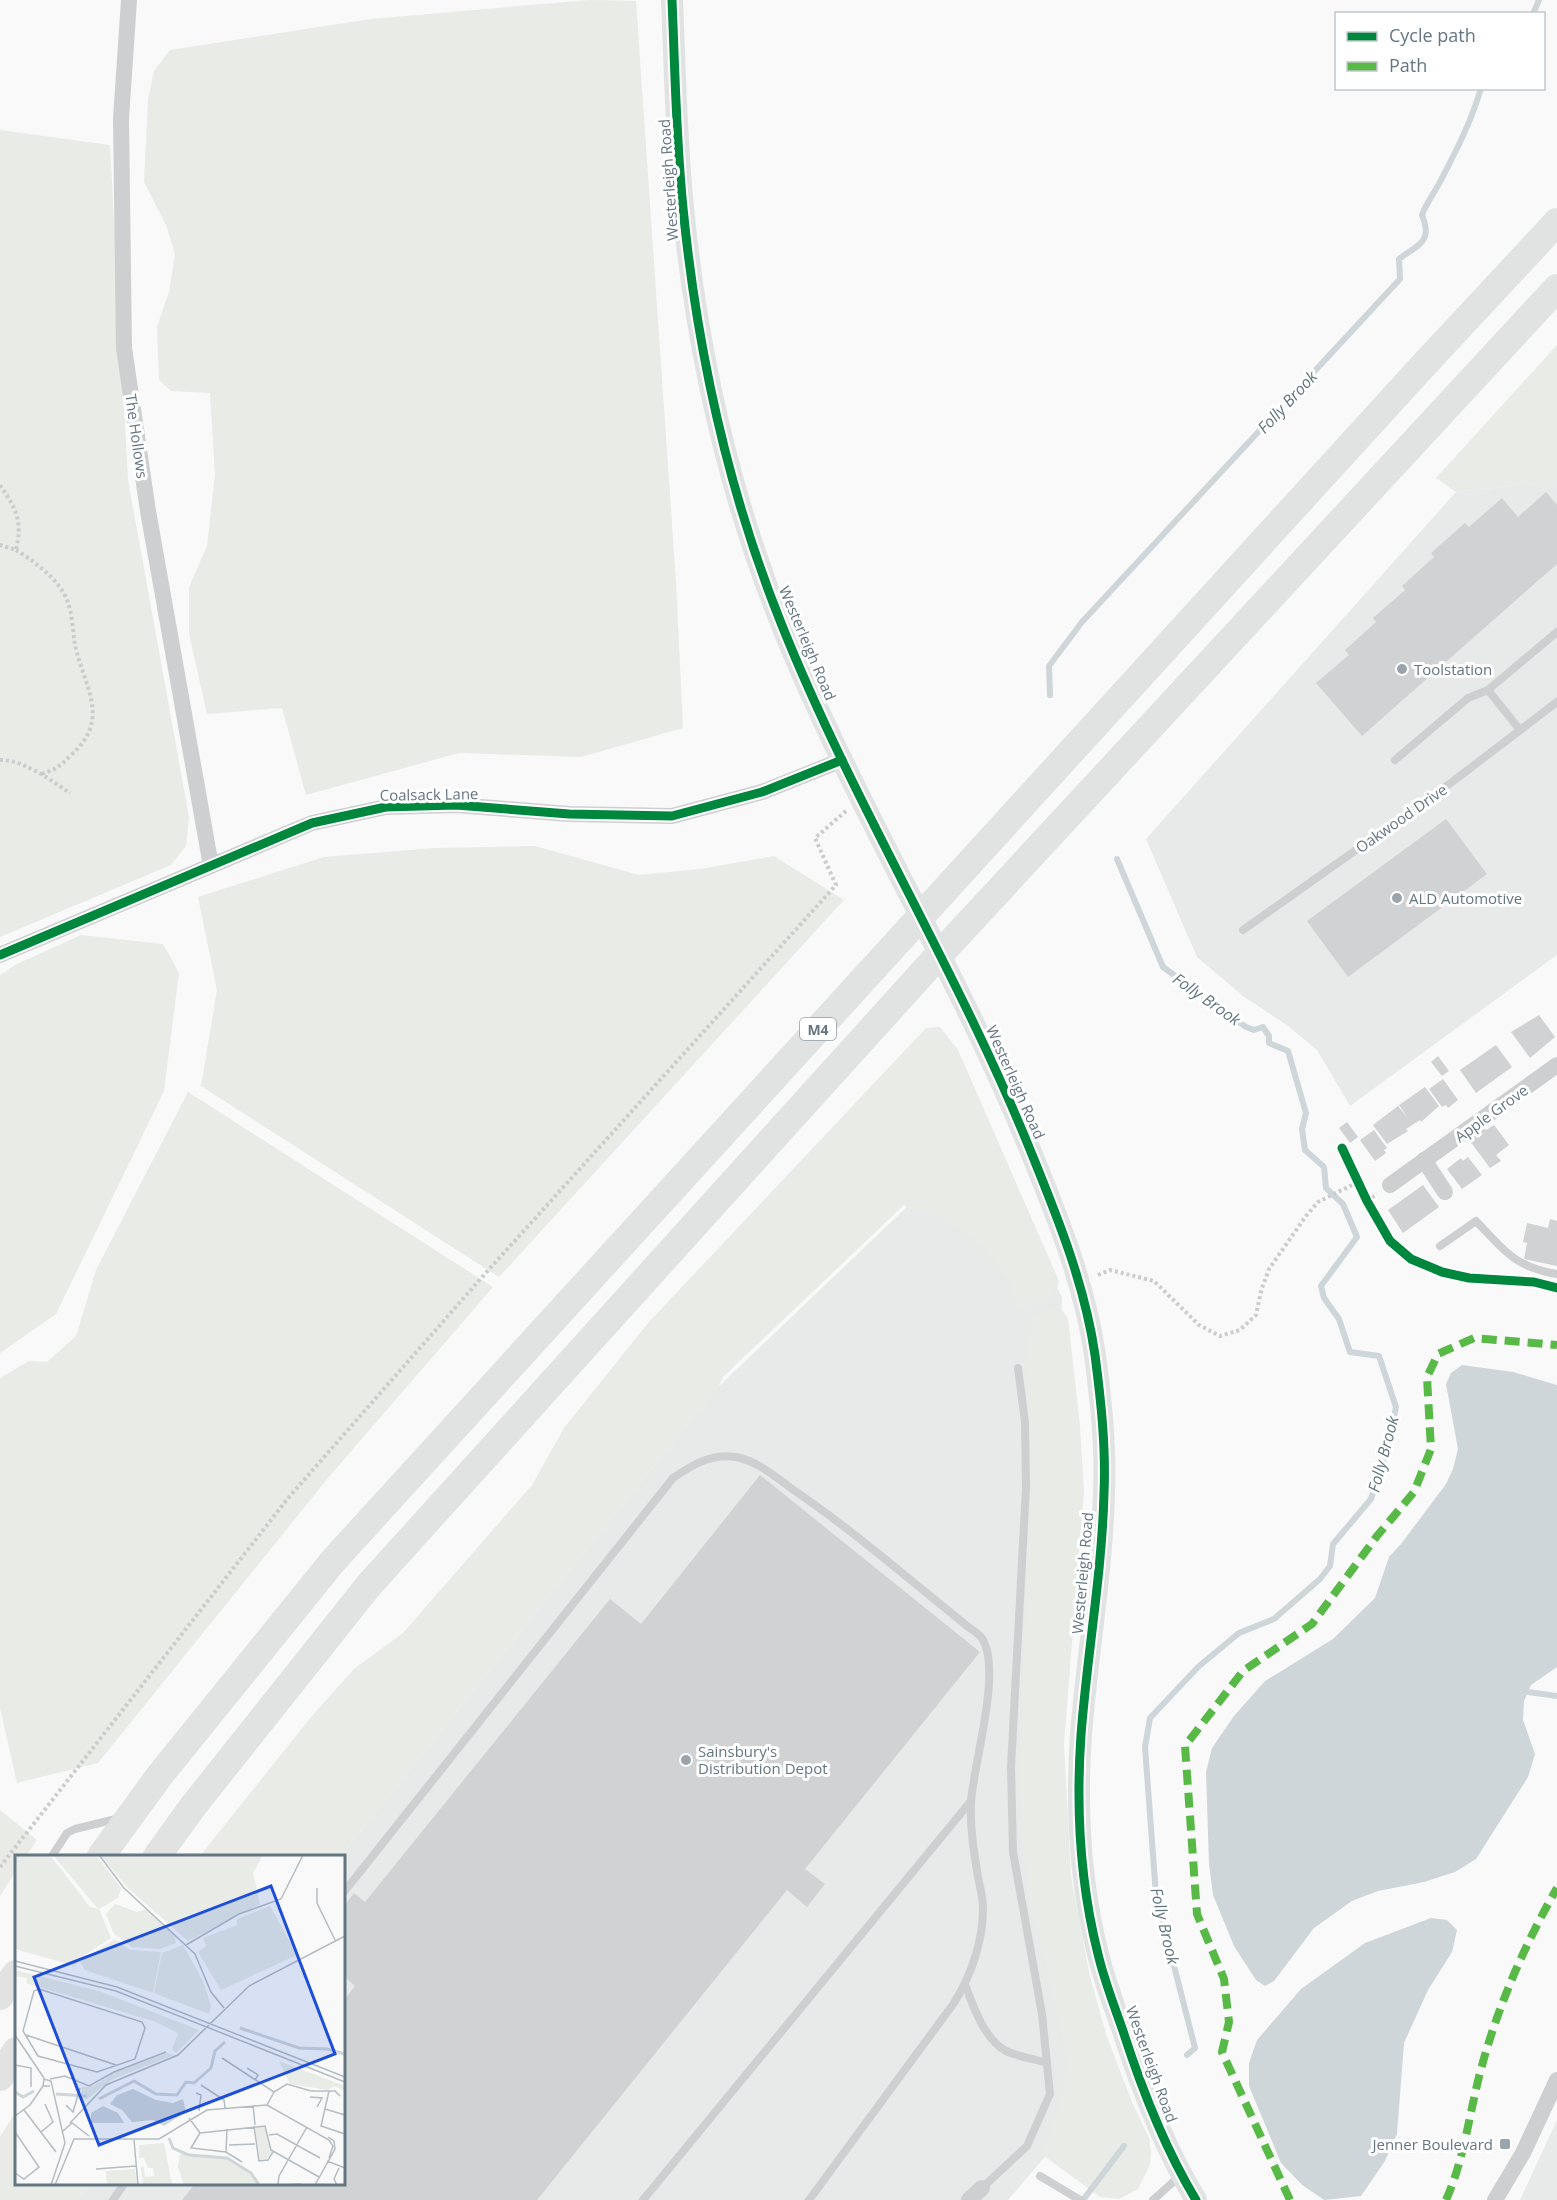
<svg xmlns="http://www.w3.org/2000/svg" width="1557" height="2200" font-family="'Open Sans',sans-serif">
<rect width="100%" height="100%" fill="#f9f9f9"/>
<g fill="#e8e9e9">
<polygon points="1557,481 1557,955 1350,1106 1317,1050 1288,1026 1243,996 1197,957 1146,839 1456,492"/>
<polygon points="976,1141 1062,1297 1052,1889 1100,2041 1067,2131 1008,2200 78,2200 89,2184 344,2184 344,1856 341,1856 714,1391"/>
<polygon points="1557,2120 1557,2200 1520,2200"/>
</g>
<g fill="#e8ebe6">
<polygon points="589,0 636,1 676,582 683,728 581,757 459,753 306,795 282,708 207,714 189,634 189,587 207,546 215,475 210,393 171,391 159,380 157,327 169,292 175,254 166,225 144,182 148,99 154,71 170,50 371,19"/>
<polygon points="0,130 110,145 128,480 189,817 186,846 171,865 0,937"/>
<polygon points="1557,345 1557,481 1456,492 1436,478"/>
<polygon points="535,846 639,875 700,869 774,856 844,900 499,1277 201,1086 217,990 198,897 324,857 435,848"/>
<polygon points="81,935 163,944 179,973 164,1091 56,1314 0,1353 0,975 17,964"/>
<path d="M940,1027L958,1050L1059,1281C1055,1299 1039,1305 1023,1311L1013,1301L1008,1280L980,1243L964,1231L928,1211L914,1212L904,1205L723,1377L714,1397L706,1401L341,1856H200L311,1717L354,1669L403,1633L532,1485L564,1428L648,1323L926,1028Z"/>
<polygon points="188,1092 493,1287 328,1478 98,1763 17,1783 0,1708 0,1378 29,1361 47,1362 76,1336 96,1270"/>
<polygon points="1049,1310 1062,1310 1068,1319 1080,1426 1084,1491 1064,1744 1071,1877 1090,1977 1107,2037 1132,2102 1149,2138 1151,2150 1150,2165 1138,2189 1119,2199 1100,2197 1040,2153 1047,2139 1063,2091 1068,2062 1031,1903 1021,1830 1020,1754 1029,1490 1024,1359 1034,1317"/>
<polygon points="0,1810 37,1840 26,1856 16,1856 16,1871 0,1896"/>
<polygon points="16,2111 16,2184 89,2184 78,2200 0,2200 0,2137"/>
</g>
<g fill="#ced6d9">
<polygon points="1462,1365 1513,1372 1557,1385 1557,1667 1531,1685 1524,1701 1523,1720 1535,1754 1528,1777 1476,1859 1455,1872 1424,1882 1378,1891 1352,1901 1314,1928 1274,1981 1265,1986 1256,1980 1234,1946 1213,1895 1209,1864 1206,1772 1212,1748 1234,1716 1265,1681 1333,1639 1375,1598 1389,1557 1401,1544 1446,1484 1453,1469 1458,1449 1446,1384 1451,1373"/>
<polygon points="1431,1918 1447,1920 1457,1930 1452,1952 1428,1990 1404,2043 1397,2134 1385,2161 1361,2196 1324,2200 1302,2185 1281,2163 1249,2086 1249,2063 1257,2040 1301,1989 1365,1943"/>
</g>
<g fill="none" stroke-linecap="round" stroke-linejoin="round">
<g stroke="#ced6d9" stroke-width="6">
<polyline points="1533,14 1539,0"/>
<path d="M1050,695L1049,666L1082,622L1400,279L1399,259C1419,244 1433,242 1422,215C1427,201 1436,191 1442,178C1457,149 1472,120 1481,88"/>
<polyline points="1117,859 1163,967 1246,1027 1254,1030 1263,1027 1269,1036 1269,1043 1288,1051 1306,1113 1302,1129 1305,1150 1324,1167 1326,1188 1343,1204 1357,1237 1321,1286 1324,1298 1339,1319 1350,1352 1379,1356 1396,1407 1388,1445 1371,1499 1333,1544 1330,1566 1320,1579 1274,1619 1239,1633 1198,1667 1150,1718 1145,1747 1156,1895 1195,2048 1187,2055"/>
<polyline points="1528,1692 1557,1696"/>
<polyline points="1083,2200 1124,2146"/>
</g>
</g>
<g fill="#d0d2d3">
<polygon points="1546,492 1557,505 1557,564 1362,736 1316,683 1349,655 1345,650 1376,622 1373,618 1405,590 1402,586 1434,557 1431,553 1465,523 1469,527 1502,498 1518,517"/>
<polygon points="1446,819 1487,874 1348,977 1307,921"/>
<polygon points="1539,1015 1555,1037 1530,1058 1511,1032"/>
<polygon points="1496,1045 1512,1067 1476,1093 1460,1070"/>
<polygon points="1438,1056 1449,1071 1442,1076 1431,1062"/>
<polygon points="1443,1079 1458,1100 1448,1108 1446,1105 1442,1107 1429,1089"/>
<polygon points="1425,1087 1439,1106 1421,1122 1420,1120 1406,1129 1408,1131 1387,1144 1373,1125 1398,1106 1407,1117 1399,1105"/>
<polygon points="1347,1122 1358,1137 1350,1143 1339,1128"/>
<polygon points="1483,1125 1486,1130 1494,1125 1509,1145 1496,1155 1501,1161 1490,1168 1467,1137"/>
<polygon points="1374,1130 1387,1148 1384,1150 1386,1153 1375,1161 1360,1140"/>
<polygon points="1468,1157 1482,1175 1462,1189 1447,1169 1461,1158 1463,1161"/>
<polygon points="1423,1185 1439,1207 1403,1233 1388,1210"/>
<polygon points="1550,1219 1557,1221 1557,1266 1524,1259 1527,1243 1523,1242 1527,1223 1548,1228"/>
<polygon points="760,1475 980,1652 805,1869 825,1884 807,1907 787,1890 537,2200 182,2200 195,2184 344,2184 344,2000 355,1986 344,1976 344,1906 354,1893 365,1902 610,1599 641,1624"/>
</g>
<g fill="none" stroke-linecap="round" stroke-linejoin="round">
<g stroke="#cbcccd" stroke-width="4" stroke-dasharray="3 3" stroke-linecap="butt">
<path d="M0,485C16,509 23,520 16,550L0,545"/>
<path d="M16,550C32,560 53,575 63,592C73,608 72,628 75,645C84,687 112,719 71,755C60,766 56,770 41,774"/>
<path d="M0,760C25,760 50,780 70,793"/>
<polyline points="1367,1201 1377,1194"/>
<polyline points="1098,1275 1110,1270 1154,1281 1199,1325 1220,1336 1240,1330 1256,1315 1261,1291 1269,1269 1306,1216 1318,1202 1358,1182"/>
<polyline points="0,1867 289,1497 484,1275 836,885 815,838 846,811"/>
</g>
<g stroke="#cecfd0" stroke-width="8">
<polyline points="1488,690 1557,632"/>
<polyline points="1395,760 1468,698 1488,690 1520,730"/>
<polyline points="1243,930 1452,782 1557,702"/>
<path d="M1440,1246L1476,1221C1504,1250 1514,1267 1557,1274"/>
<polyline points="52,1856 67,1833 75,1829 120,1818"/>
<path d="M344,1892L673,1478C692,1465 712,1453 736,1457C758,1461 777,1478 795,1491C855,1532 910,1580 967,1626C971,1629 978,1633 981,1637C1004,1668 972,1767 971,1804C970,1829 974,1852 978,1877C980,1887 983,1898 983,1908C983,1942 971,1975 954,2003L809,2200"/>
<path d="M965,1984C973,2006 984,2039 1006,2051C1019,2057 1034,2059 1047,2063"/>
<polyline points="1040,2176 1080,2200"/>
<polyline points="982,2188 1027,2146 1050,2094 1042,2014 1013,1852 1011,1767 1026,1487 1025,1422 1018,1368"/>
<polyline points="113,2200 124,2184"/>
<polyline points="643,2200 971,1801"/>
<polyline points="1153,2200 1181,2175"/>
</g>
<g stroke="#cecfd0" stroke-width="16">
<polyline points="129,0 121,118 124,348 148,511 211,866"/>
<polyline points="0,955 312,823 386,807 456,805 569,814 672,816 762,792 842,760"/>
<polyline points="1424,1160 1445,1192"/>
<polyline points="1390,1185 1557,1065"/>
<polyline points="969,2200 982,2188"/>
<polyline points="1495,2200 1523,2153 1557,2080"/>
</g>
<path stroke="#e1e2e2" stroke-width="22" d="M672,0C675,69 676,139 683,208C697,349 728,491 781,623C854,806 960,974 1033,1157C1059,1221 1085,1286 1095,1355C1101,1401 1106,1447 1104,1493C1102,1574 1087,1655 1081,1735C1076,1807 1080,1883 1098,1954C1104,1980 1114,2005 1123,2031C1142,2090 1164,2147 1196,2200"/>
<g stroke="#e1e2e2" stroke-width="28">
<polyline points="101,1856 160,1775 333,1561 1421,368 1557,222"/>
<polyline points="157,1856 194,1805 369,1585 927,968 1557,288"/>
<polyline points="0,1996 16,1974"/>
<polyline points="0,2077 16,2051"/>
</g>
<g stroke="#58b947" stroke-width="8" stroke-dasharray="15 8" stroke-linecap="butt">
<polyline points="1290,2200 1222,2052 1229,2022 1224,1979 1197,1914 1185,1746 1243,1671 1312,1624 1377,1536 1414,1492 1431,1449 1427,1377 1438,1354 1474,1338 1557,1345"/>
<path d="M1446,2200C1464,2160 1469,2115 1480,2073C1497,2008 1524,1946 1557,1888"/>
</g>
<defs>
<g id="cycleway">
<path d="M672,0C675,69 676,139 683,208C697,349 728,491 781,623C854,806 960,974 1033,1157C1059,1221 1085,1286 1095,1355C1101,1401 1106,1447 1104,1493C1102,1574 1087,1655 1081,1735C1076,1807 1080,1883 1098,1954C1104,1980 1114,2005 1123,2031C1142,2090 1164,2147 1196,2200"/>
<polyline points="0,955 312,823 386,807 456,805 569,814 672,816 762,792 842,760"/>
<polyline points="1342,1148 1367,1201 1390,1241 1411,1259 1442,1272 1469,1278 1534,1282 1557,1288"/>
</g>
</defs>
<use href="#cycleway" stroke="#fff" stroke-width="13"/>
<use href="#cycleway" stroke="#00873e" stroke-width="9"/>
</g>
<g fill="#99a4ac" stroke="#fff" stroke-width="2">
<circle cx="1402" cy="669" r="6"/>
<circle cx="1397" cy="898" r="6"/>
<circle cx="686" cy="1760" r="6"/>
<rect x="1499" y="2138" width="12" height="12" rx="3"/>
</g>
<g text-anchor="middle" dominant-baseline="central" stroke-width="6" stroke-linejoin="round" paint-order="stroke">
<rect fill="#fff" stroke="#939fa8" stroke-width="1.5" x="800" y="1018" width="36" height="22" rx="4.5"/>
<g font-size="14" font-weight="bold" fill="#657683">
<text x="818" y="1029">M4</text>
</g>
<g font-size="15" fill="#657683" stroke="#fff">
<text transform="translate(668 180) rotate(-94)">Westerleigh Road</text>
<text transform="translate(137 436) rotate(82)">The Hollows</text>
<text transform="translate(808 643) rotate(67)">Westerleigh Road</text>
<text transform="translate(429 794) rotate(-1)">Coalsack Lane</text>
<text transform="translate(1401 818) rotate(-35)">Oakwood Drive</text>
<text transform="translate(1016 1082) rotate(66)">Westerleigh Road</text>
<text transform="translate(1491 1113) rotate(-36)">Apple Grove</text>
<text transform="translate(1082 1573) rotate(-85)">Westerleigh Road</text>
<text transform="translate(1152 2064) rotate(70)">Westerleigh Road</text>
</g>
<g font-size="15" fill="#657683" stroke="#fff" text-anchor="start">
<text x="1414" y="669">Toolstation</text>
<text x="1409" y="898">ALD Automotive</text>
<text x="698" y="1751">Sainsbury's<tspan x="698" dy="17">Distribution Depot</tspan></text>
<text x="1493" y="2144" text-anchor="end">Jenner Boulevard</text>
</g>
<g font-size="16" font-style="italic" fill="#60757c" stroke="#fff">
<text transform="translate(1287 402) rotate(-47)">Folly Brook</text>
<text transform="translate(1207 999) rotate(35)">Folly Brook</text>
<text transform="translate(1383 1454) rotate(-75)">Folly Brook</text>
<text transform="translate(1165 1926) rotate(77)">Folly Brook</text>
</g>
</g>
<g transform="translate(15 1855)">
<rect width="330" height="330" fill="#f9f9f9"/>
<path d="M0,0H35L75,52L83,54L38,0H81L106,33L103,43L84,54L96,83L62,105L60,111L0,94ZM85,0H248L238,18L245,49L173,86L114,34ZM100,49L122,57L131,54L159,79L161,88L145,94L117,92L99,79L91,59ZM255,51L282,100L206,135L183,97L191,91L188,83L222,70V64ZM100,84L115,95L146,97L138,138L70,115L65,107ZM168,90L187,124L196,150L194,159L139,138L147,98ZM0,115L84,136L184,175L161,198L157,195L163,178L138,166L11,128L12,123L0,121ZM152,198L159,200L98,224L72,244L66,243L67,232L78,231L101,217ZM264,206L330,231V236L319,231L313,235L275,229ZM240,272H250L257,297L252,304L245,305ZM149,288L157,330H128L126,312H129L130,322L139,321L138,313H133L129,303H124V290ZM165,298L211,304L235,319L243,330H169L163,312ZM120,314L122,330H92L91,316Z" fill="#e8ebe6"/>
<path d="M118,234L141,245L158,248L168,244L171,257L149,271L138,265L117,267L107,255L95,249L102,240ZM88,251L103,258L109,268H76V258Z" fill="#ced6d9"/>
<path fill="none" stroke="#ced6d9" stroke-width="3" d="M225,173L284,193L312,194L330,199M0,237L8,242L19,236M41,239L72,241M84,244L119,226L141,239L162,240L171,227L179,228L196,213L200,196L210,187M154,283L158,293L174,300L212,303L236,318L244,330"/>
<path fill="none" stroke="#b5bdc3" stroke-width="1.5" d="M84,0L109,33L180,99L196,137L209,153M302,33V48L321,87M171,90L224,59L266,44L288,0M0,106L102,132L330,222M0,111L101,136L330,227M24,134L127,167L130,173L120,204L82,217L23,201L8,176L19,136ZM0,180L29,223M11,180L101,210M207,203L259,237L252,250M0,210L16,213V232M232,213L243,220L240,225M35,224L50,221L74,231L99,217L151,197M186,230L209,245L210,253M35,231H28L29,224L36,226L50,288L36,330M314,236L306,271L330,279M259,237L272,229L296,236H320L325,241M181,238L186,240L184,256M295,242L307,243L302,252M51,250L58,257L65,233M238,250L240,270M310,254L330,260M9,255L41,297M0,261L15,250L28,231M174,263L185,278M55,268L91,230L163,200L234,131L330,81M239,271L244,306L253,305L258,297M48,276L57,268L74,281M0,277L24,312L9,324L0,318M26,277L38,267L30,249M185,278L250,271L256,295L304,322M185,278L176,293L211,297L227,307M254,280L262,279L305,303M119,285L123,330M214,290L240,289M211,297L212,274M312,306L330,313M81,314L121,311M40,330L59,284H144L192,255L252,250L314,285L318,291L314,303M263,330L264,321L292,272M268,330L286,329M300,330L320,294L319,286L313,282M322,330L319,324L324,313"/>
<path fill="#1d4ed8" fill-opacity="0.15" stroke="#1d4ed8" stroke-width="3" d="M256,31L320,199L84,290L19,122Z"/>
<rect width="330" height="330" fill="none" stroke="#657683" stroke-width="3"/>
</g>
<rect x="1335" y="12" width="210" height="78" fill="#ffffff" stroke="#c1c8cd" stroke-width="1.5"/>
<rect x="1347" y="32" width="30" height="9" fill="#00873e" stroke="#c1c8cd" stroke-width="1.5"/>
<text x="1389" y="42" font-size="18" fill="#657683">Cycle path</text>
<rect x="1347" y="62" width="30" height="9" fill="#58b947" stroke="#c1c8cd" stroke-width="1.5"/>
<text x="1389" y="72" font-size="18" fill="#657683">Path</text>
</svg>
